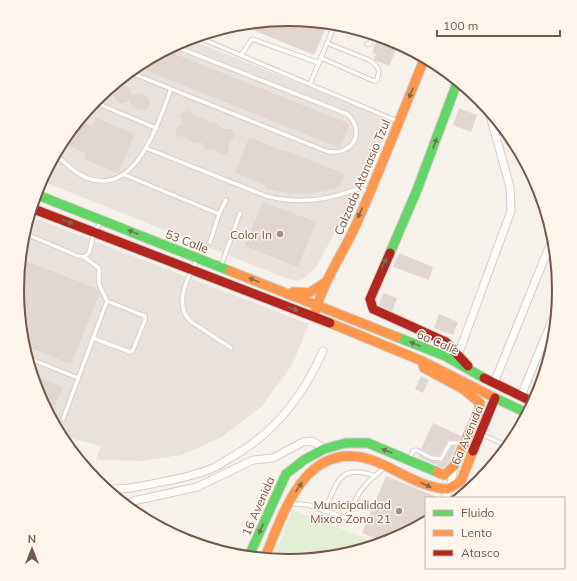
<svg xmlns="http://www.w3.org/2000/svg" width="577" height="581" font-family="Mulish,sans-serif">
<rect width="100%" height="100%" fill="#f6f1eb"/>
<g fill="#e9e1dc">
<polygon points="188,39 392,120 365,177 316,267 303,279 296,281 286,278 41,181 63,139 97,98 138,65"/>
<polygon points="29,216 309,324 292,365 262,406 222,437 182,455 141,461 96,460 101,446 59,435 38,394 22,343 17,290 22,237"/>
</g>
<path fill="#e4edd6" d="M293,510L362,537L376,546L357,552L358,548L356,552C330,560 300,563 273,560Z"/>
<g fill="#e1d7d0">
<polygon points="289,19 328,23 314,55 238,24"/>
<polygon points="378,35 399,43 389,66 374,60 376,54 372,53"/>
<polygon points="165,50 350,124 340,148 136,66"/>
<polygon points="125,86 130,89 132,95 141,93 148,97 150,103 148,108 139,111 134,108 129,101 121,104 116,101 111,87"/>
<polygon points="459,108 477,115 471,132 453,125"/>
<polygon points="187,110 196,117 205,118 208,123 217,123 223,129 232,129 235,136 228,143 229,150 227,154 221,155 215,149 205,149 201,142 193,143 187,137 180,137 176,135 175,129 182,123 180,115"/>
<polygon points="96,118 135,134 118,173 84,159 86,153 61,143 78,120 92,126"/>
<polygon points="249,137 281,150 281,149 345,174 339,187 312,193 290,194 265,188 266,185 235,173"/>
<polygon points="263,202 316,222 298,267 245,246"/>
<polygon points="22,238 29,241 21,259 98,289 100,293 71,364 23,345 17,290"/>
<polygon points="399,253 433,267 429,280 393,267"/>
<polygon points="383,293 397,298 392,311 379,305"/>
<polygon points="439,314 458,322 453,335 434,328"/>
<polygon points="32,375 63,387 50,417 38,394"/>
<polygon points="421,376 429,380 423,393 415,389"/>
<polygon points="433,423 461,436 459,440 448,440 439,456 433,455 421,449"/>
<polygon points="452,446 456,446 449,462 443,468 418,457 419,455 431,461 442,462"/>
<polygon points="386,476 439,498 426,498 426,523 385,543 362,533"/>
</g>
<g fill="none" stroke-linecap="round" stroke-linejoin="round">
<defs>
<g id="lane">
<polyline points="195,36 397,121"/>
<polyline points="367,44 370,44 373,34"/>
<polyline points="241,55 252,39 319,63"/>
<polyline points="321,58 374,81 377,80 379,71 376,65 369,60 327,43"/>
<path d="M129,72L326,151C352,157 367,132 347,114L174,46"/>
<polyline points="310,84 335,24"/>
<polyline points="94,102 156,128"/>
<path d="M146,148L266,196C298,204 326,201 357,189H363L368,193"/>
<path d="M55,154C64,162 76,174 87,178C136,197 158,123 171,89"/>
<polyline points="125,175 219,214 226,200"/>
<polyline points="24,233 78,256 84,257 89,253 94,232 101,222"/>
<polyline points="210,242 219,214"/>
<path d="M197,259C188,278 173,303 190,321L231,348"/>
<polyline points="221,266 240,213"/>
<polyline points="93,338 130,352 133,350 145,320 145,316 142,315 107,301"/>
<polyline points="26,357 78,378"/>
<polyline points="63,419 107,301 99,284 99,268 84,257"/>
<polyline points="520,431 527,414"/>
<polyline points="481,434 510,447"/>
<polyline points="409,460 413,451 416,450 432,458 441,459 450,443 463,443"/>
<polyline points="289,503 308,505 346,518 359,493 368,482 385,467"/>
<path d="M324,511C338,483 338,463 375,476"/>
<polyline points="196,545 198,540 247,558"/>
</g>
<g id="street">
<polyline points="545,340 554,345"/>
<polyline points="458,355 511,211 510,187 488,108"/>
<polyline points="494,383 554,235"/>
<polyline points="521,396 558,306"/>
<path d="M103,488C121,491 143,486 161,482C179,479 196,475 213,468C222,464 229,458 237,454C278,429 304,394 323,351"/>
<polyline points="445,498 450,489 454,466"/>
<polyline points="126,506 133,501 197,487 253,460 273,458 303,442 312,441 325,449"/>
</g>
<g id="fast">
<polyline points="35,194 230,271"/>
<polyline points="390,253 417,190 458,80"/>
<polyline points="397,337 445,356 484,378"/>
<polyline points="495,398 529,414"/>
<polyline points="248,558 286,474 304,460 324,449 346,443 368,443 437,472"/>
</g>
<g id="slow">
<polyline points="230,271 397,337"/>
<polyline points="293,292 309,293 326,282"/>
<path d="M316,310C324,280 342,255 355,227C380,171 402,114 425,57"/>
<polyline points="330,323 422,361 495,398"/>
<polyline points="422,361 424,368 463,389 480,403 479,411 454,466 444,475 437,472"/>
<path d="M264,560C284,511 307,434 377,462C401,472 422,488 448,489L461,481L473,451"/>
</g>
<g id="jam">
<polyline points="31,208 330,323"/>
<polyline points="390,253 370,299 373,309 446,342 468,366"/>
<polyline points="484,378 535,403"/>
<polyline points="473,451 495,398"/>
</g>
</defs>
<use href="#lane" stroke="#d5cec8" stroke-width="5.5"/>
<use href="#street" stroke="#d5cec8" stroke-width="9"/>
<use href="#fast" stroke="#d6cec8" stroke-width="11"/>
<use href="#slow" stroke="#d6cec8" stroke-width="11"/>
<use href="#jam" stroke="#d6cec8" stroke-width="11"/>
<use href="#lane" stroke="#fefdfc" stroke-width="3.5"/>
<use href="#street" stroke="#fefdfc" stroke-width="7"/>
<use href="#fast" stroke="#63d668" stroke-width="9"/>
<use href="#slow" stroke="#ff974d" stroke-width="9"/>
<use href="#jam" stroke="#b3261e" stroke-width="9"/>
</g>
<defs><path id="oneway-solid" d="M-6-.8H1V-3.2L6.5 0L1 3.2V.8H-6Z"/></defs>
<g fill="#717152">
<use href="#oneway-solid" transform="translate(411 93) rotate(112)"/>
<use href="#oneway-solid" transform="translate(435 143) rotate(-70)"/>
<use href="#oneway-solid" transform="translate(360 213) rotate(114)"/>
<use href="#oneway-solid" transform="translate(68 222) rotate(21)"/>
<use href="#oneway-solid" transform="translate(133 232) rotate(-158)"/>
<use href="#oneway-solid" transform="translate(384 263) rotate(-66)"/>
<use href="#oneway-solid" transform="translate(254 280) rotate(-158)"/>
<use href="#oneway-solid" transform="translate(293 309) rotate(21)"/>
<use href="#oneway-solid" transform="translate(415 344) rotate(-158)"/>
<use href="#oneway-solid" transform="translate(387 451) rotate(-157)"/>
<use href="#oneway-solid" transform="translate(426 485) rotate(24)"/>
<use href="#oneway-solid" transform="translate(299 487) rotate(-56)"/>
<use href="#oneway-solid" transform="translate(261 529) rotate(114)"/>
</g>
<g fill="#a28e84" stroke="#fef6ed" stroke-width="1.5">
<circle cx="280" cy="234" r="4"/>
<circle cx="399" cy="511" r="4"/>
</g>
<g text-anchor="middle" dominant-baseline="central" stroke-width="3" stroke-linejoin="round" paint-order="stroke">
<g font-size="12" fill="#74584c" stroke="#fef6ed">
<text transform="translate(362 177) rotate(-67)">Calzada Atanasio Tzul</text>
<text transform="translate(187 241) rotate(21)">53 Calle</text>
<text transform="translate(438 342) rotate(24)">6a Calle</text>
<text transform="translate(467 435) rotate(-67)">6a Avenida</text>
<text transform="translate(258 506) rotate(-66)">16 Avenida</text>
</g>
<g font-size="12" fill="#74584c" stroke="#fef6ed" text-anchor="end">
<text x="272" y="234">Color In</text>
<text x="391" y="504">Municipalidad<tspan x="391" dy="14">Mixco Zona 21</tspan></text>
</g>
</g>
<path d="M0 0H577V581H0ZM24 290a264 264 0 1 1 528 0a264 264 0 1 1-528 0Z" fill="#fef6ed" fill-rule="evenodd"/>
<path fill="none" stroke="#74584c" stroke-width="2" d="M24 290a264 264 0 1 1 528 0a264 264 0 1 1-528 0Z"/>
<rect x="425" y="497" width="140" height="72" fill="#fef6ed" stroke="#c7b7ad"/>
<rect x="433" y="510" width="20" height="6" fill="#63d668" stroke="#c7b7ad"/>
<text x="461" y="517" font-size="12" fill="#74584c">Fluido</text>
<rect x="433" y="530" width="20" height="6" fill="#ff974d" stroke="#c7b7ad"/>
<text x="461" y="537" font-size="12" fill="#74584c">Lento</text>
<rect x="433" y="550" width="20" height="6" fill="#b3261e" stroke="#c7b7ad"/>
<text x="461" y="557" font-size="12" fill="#74584c">Atasco</text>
<g transform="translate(32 549)" stroke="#fef6ed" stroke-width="3" paint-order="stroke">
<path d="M0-3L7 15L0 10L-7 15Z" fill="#74584c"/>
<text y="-6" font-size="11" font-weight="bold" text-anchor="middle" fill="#74584c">N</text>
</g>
<path d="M437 30v6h123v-6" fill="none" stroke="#74584c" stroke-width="2"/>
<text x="443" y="30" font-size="12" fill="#74584c" stroke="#fef6ed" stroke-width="3" paint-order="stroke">100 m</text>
</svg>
